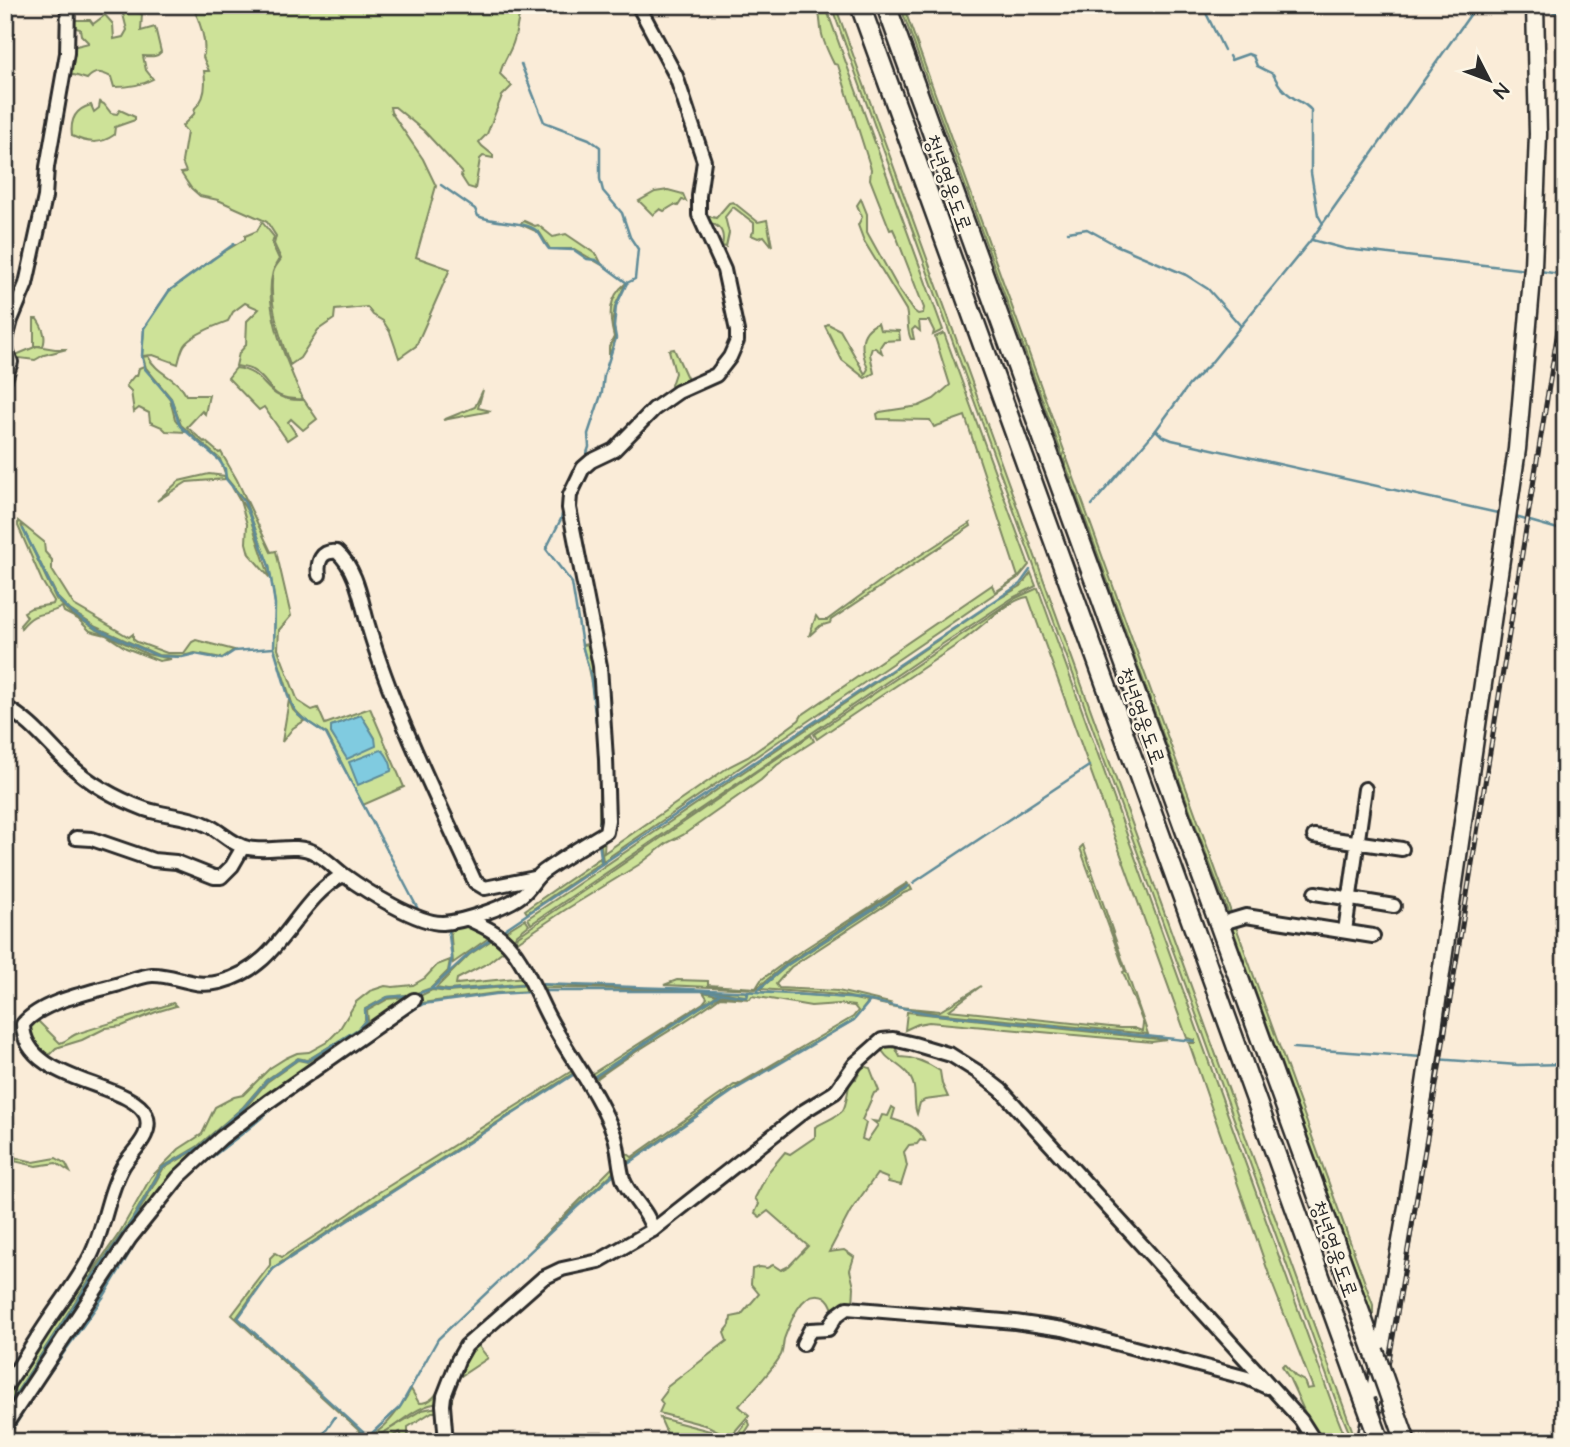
<svg xmlns="http://www.w3.org/2000/svg" width="1570" height="1447" font-family="'Architects Daughter','Poor Story',sans-serif">
<rect width="100%" height="100%" fill="#faecd8"/>
<filter id="ink" filterUnits="userSpaceOnUse"><feTurbulence type="fractalNoise" baseFrequency=".0143" numOctaves="2"/><feDisplacementMap in="SourceGraphic" scale="14" xChannelSelector="R" yChannelSelector="G"/><feConvolveMatrix kernelMatrix="1 2 1 2 8 2 1 2 1" color-interpolation-filters="sRGB"/></filter>
<g filter="url(#ink)">
<g fill="#cde298" stroke="#7c8662" stroke-width="2" fill-rule="evenodd">
<path d="M192,5H523C517,16 518,28 514,40C511,52 503,60 500,74L512,86L502,96L487,134L479,142L482,146L493,155V158L483,156L480,159L475,189L468,187L461,176L462,172L424,131L395,107H390L391,112L423,159L436,186L416,257L450,269L416,346L399,358L390,332L383,321L373,315L367,307L335,310L334,319L318,330L300,358L290,365C281,341 268,300 273,273C274,267 278,264 281,259L274,244L276,236L267,222L263,220L218,200L200,196L191,188L181,173L186,172L182,162L187,132L182,126L194,114L195,108C206,99 206,84 204,71H209L203,57C208,43 199,19 192,5Z"/>
<path d="M817,5H825L943,330L933,335L934,331L929,321H919L920,331L915,327L912,330L914,339H911C906,329 909,321 906,310L864,241L858,225L862,217L857,205L861,199L867,214V232L898,288L914,311L918,314L923,313L924,308L897,238L893,229L890,230L870,179L871,169L838,65L834,64C829,54 822,40 821,29C820,20 820,14 817,5Z"/>
<polygon points="831,5 835,5 1355,1438 1349,1432 1336,1401"/>
<polygon points="900,5 903,5 1232,915 1228,912 1194,821"/>
<path d="M130,10L142,14L141,31L155,27L161,52C156,58 150,56 143,56L146,70L153,79C141,86 127,87 114,87L111,77C101,72 95,70 87,79L74,75L64,76L68,48L89,43L81,35L80,29L76,28L74,20H90L93,24L105,15L113,24L114,39L123,37L127,30L123,14Z"/>
<path d="M100,102L104,104L111,113L117,114L120,110L135,117V120L115,127L114,135C100,145 87,143 72,136C70,121 75,109 91,105L94,112L99,108Z"/>
<polygon points="668,190 683,194 686,201 682,200 678,206 674,205 664,211 660,209 653,215 639,201 655,192"/>
<path d="M733,202L758,222L767,220L772,246L764,236L758,238L751,235L754,231V223L733,207L725,217L729,233L726,247L722,246C726,228 717,225 702,219L701,214L716,218L729,203Z"/>
<polygon points="524,221 535,226 538,225 553,237 566,234 569,236 597,255 602,265 574,249 550,249 540,233 520,224"/>
<path d="M262,222L274,237L272,244L279,259C255,292 288,366 303,399C266,401 274,382 252,370C247,367 241,367 236,366L239,353L246,345L247,321L259,309L245,303L233,312L228,321C215,326 196,333 186,343C181,348 180,358 178,364L153,355L142,356L144,328L169,291L212,259L245,239V236L257,231Z"/>
<path d="M626,283L615,306L613,319L615,338L609,357V347L614,337C609,318 607,298 626,283Z"/>
<path d="M34,319H37C42,326 47,336 43,346H34Z"/>
<path d="M878,323L880,330L899,331L900,340L884,341L880,347L882,353L875,348H872L870,354L874,373L865,378L842,360L825,326L828,324L840,330L865,374L868,369C861,351 857,332 878,323Z"/>
<polygon points="944,333 1029,565 1019,577 603,861 600,837 605,835 604,853 730,766 748,757 799,720 802,715 992,585 995,592 1018,577 965,416 934,427 930,420 878,419 877,414 880,412 919,406 934,399 950,385 935,337"/>
<polygon points="37,346 55,349 67,349 44,355 35,360 11,357"/>
<polygon points="674,349 688,380 683,388 672,390 671,385 675,373 669,350"/>
<path d="M148,356C156,374 177,377 186,395H209L205,414L202,411L187,427L204,442L205,441L219,453L221,452L237,480L271,552L276,551L291,616L279,630L278,649L298,701L312,710L318,708L325,724L370,708L404,787L363,805L327,734L305,720L294,709L274,648L275,603L269,566L245,501L227,479L220,459L181,425L171,398L146,368L143,357ZM361,715L375,738L347,758L331,733V726Z"/>
<polygon points="144,366 170,399 175,419 185,432 166,431 162,427 150,422 149,413 139,408 134,412 131,391 126,386 134,376 137,376 139,368"/>
<path d="M236,368C270,372 261,402 304,400L317,419L303,430L291,419L288,422L296,434L287,440L264,407L259,410L228,378Z"/>
<polygon points="483,390 478,408 491,411 443,420 475,407"/>
<polygon points="209,474 225,476 225,479 187,482 157,501 179,481"/>
<polygon points="232,487 248,512 270,578 249,554 246,543 247,524 240,501"/>
<path d="M18,521L44,542L45,552L52,560V570L74,605L129,637L133,634V639L137,642L167,653H184L192,642L196,640L234,650L222,658L195,653L182,656L158,655L96,627L70,610L58,598L21,525L56,599L69,612L95,629L147,654L171,659L159,661L126,648L106,635L90,631L78,619L64,612L62,607C43,618 38,608 21,628L20,625L27,617L24,612L31,608L53,604L54,601L42,581L18,526Z"/>
<polygon points="970,523 971,526 831,620 830,623 820,626 809,636 816,616 819,620 827,620 879,582"/>
<polygon points="1031,573 1036,586 1014,597 944,643 531,924 528,918 997,600 1021,586"/>
<path d="M1038,588L1334,1409L1345,1437L1350,1442H1318L1304,1419L1307,1417C1301,1405 1297,1394 1291,1382C1289,1376 1284,1372 1282,1366L1284,1364L1295,1376L1304,1381L1307,1389L1313,1388L1272,1283L1189,1043H1195V1040L1187,1038L1028,597C1009,599 978,630 961,642C913,675 865,706 817,739L814,734L1016,598Z"/>
<path d="M594,643L607,820L599,832C599,769 601,707 582,645Z"/>
<polygon points="289,700 293,710 304,721 293,728 282,742"/>
<polygon points="811,735 814,741 777,765 761,780 683,835 667,843 640,864 565,910 516,943 518,936 531,927"/>
<polygon points="1083,845 1148,1034 936,1013 889,1006 940,1011 981,986 949,1010 1120,1028 1134,1028 1142,1031 1143,1023 1123,972 1125,971 1080,848"/>
<polygon points="600,858 601,862 527,913 525,910"/>
<polygon points="907,883 908,884 786,964 756,989 664,985 677,980 708,981 708,985 756,988 761,980 795,955"/>
<polygon points="910,886 912,890 904,893 791,967 776,984 779,988 838,991 890,1003 886,1005 841,995 760,989 788,965"/>
<polygon points="525,919 529,925 516,935 513,943 501,934"/>
<polygon points="466,922 493,935 453,963 450,926"/>
<polygon points="1235,924 1373,1305 1373,1317 1232,927"/>
<polygon points="495,938 510,949 503,951 488,963 457,979 456,984 526,977 530,983 448,990 436,988 469,955"/>
<polygon points="450,960 448,971 431,988 414,994 387,997 365,1009 365,1020 358,1029 307,1060 298,1058 266,1080 243,1107 198,1146 161,1168 132,1219 91,1277 5,1410 5,1393 86,1270 92,1272 120,1232 151,1177 179,1149 202,1134 215,1107 234,1097 243,1095 270,1068 286,1058 297,1053 309,1052 327,1042 339,1030 356,1002 370,991 385,986 393,987 413,985 425,978 437,965"/>
<polygon points="530,985 532,991 496,993 422,1003 281,1099 187,1177 159,1212 177,1176 5,1424 5,1414 16,1396 134,1220 163,1169 199,1148 245,1108 267,1082 298,1060 307,1062 359,1030 368,1020 367,1011 388,999 422,995 432,990 448,992"/>
<polygon points="535,985 747,992 746,996 703,990 544,988 538,990"/>
<path d="M749,991L850,998L868,1002L854,1020L735,1088L624,1165L621,1149L632,1157L734,1085H737L853,1017L858,1011L854,1006L839,1004L811,1006L752,996L750,999L720,997C679,1028 631,1051 590,1084L591,1081L658,1034L720,995L747,998Z"/>
<polygon points="703,992 717,995 590,1079 587,1077 703,1003 707,998"/>
<path d="M173,1003L176,1006L156,1012L122,1026L106,1028L82,1040L56,1048L46,1058L31,1042L29,1023L34,1017L60,1043C68,1041 71,1035 79,1033C110,1023 141,1014 173,1003Z"/>
<polygon points="907,1012 1167,1040 1152,1042 929,1022 918,1024 905,1030"/>
<path d="M897,1043L896,1049L900,1057C914,1057 928,1063 940,1071L942,1084L948,1097L925,1100L920,1103L917,1114C912,1101 919,1086 907,1073C897,1062 885,1060 879,1045Z"/>
<path d="M863,1066L870,1068L879,1091L874,1093L862,1120L866,1123L862,1139L867,1141L878,1125L873,1121L879,1122L882,1115L888,1116L892,1107L895,1109L892,1119C905,1123 919,1127 925,1141L920,1140L917,1144L909,1145L904,1152L907,1166L901,1185L888,1182L887,1178L877,1174L850,1212L829,1252L844,1250L854,1257L850,1270L854,1287L853,1306L835,1315C832,1306 829,1296 819,1295C800,1292 789,1326 784,1339C783,1344 783,1351 781,1355C773,1370 750,1393 739,1406L749,1415L730,1437L708,1426L659,1413L663,1404L660,1400L666,1392L667,1387L727,1341L724,1333L730,1325L731,1317L741,1315L759,1294L751,1284L752,1269L760,1267L767,1268L773,1265L781,1270L789,1266L808,1246L768,1211L760,1217L755,1213L759,1204L755,1198L769,1171L785,1152L790,1154L815,1137V1127C849,1109 843,1117 850,1080L856,1079Z"/>
<path d="M575,1069L577,1075L572,1074L277,1265L261,1283L237,1317L366,1436C384,1434 403,1404 411,1389L419,1403C438,1403 439,1384 451,1372L440,1403C410,1405 391,1437 367,1438L232,1315L270,1265V1258L275,1253L282,1257L349,1214L376,1194Z"/>
<polygon points="5,1155 34,1162 56,1158 66,1164 70,1172 56,1163 36,1166 5,1159"/>
<polygon points="614,1162 617,1169 534,1246 613,1167"/>
<polygon points="134,1242 103,1296 73,1336 5,1440 5,1430"/>
<polygon points="474,1340 488,1358 452,1382 452,1401 444,1402 459,1360"/>
<polygon points="438,1407 439,1412 432,1412 408,1427 408,1442 404,1442 400,1432 382,1442 368,1442 422,1410"/>
<polygon points="660,1418 710,1431 731,1442 748,1420 750,1425 739,1442 690,1442 669,1438"/>
</g>
<g fill="#80cbe0" stroke="#5e8b98" stroke-width="2">
<polygon points="361,715 375,738 376,746 347,759 331,733 331,726"/>
<path d="M381,750C385,751 393,765 391,771L358,785L349,762Z"/>
</g>
<g fill="none" stroke-linecap="round" stroke-linejoin="round">
<g stroke="#5e8b98" stroke-width="2.5">
<polyline points="1192,5 1196,11 1205,11 1224,50"/>
<polyline points="1541,8 1565,15"/>
<path d="M1229,56L1231,60L1248,54L1253,56L1257,66L1273,74C1278,84 1282,90 1291,96C1298,102 1304,102 1311,110V173L1318,215L1322,222"/>
<polyline points="521,64 544,122 589,139 600,147 600,179 603,191 622,213 630,237 638,249 635,279 627,283"/>
<polyline points="5,87 11,86"/>
<path d="M441,185L475,209L478,216C495,224 524,220 537,231C542,236 544,244 549,249L574,250L587,259L596,260L627,283L616,306L614,327L616,338L604,375L602,392L588,434L589,447L585,459"/>
<polyline points="1068,232 1087,229 1116,245 1186,275 1208,289 1240,325"/>
<polyline points="1312,240 1346,249 1527,270"/>
<polyline points="234,244 169,291 144,328 142,356 145,369 171,399 180,426 219,460 225,469 226,479 244,501 269,566 275,604 274,648 289,699 298,715 326,734 420,913"/>
<polyline points="1540,271 1565,275"/>
<polyline points="1156,430 1162,436 1172,440 1502,514"/>
<polyline points="1092,505 1156,430 1189,385 1210,364 1311,240 1477,5"/>
<polyline points="563,509 561,519 546,549 572,583 582,645 590,673 599,746 601,809 599,832"/>
<polyline points="1512,516 1565,531"/>
<polyline points="23,529 57,598 70,611 95,628 158,656 182,657 195,654 222,659 234,651 274,648"/>
<polyline points="599,843 602,864"/>
<polyline points="913,883 1089,766"/>
<polyline points="448,928 452,958 449,970"/>
<polyline points="502,931 1020,584 1030,570"/>
<path d="M536,984C641,987 744,990 848,998C874,999 905,1010 932,1014L1194,1041"/>
<polyline points="433,989 448,991 528,984"/>
<polyline points="758,990 787,965 908,886"/>
<polyline points="540,991 703,991 747,997 748,991"/>
<polyline points="381,1030 423,1004 496,994 531,992"/>
<polyline points="1293,1048 1422,1057"/>
<polyline points="1435,1059 1518,1065 1565,1064"/>
<polyline points="577,1076 573,1075 273,1269 238,1318 365,1434 370,1435 400,1407 438,1339 577,1207 616,1172"/>
<polyline points="591,1079 720,994"/>
<polyline points="625,1166 736,1089 854,1020 870,1001"/>
<path d="M149,1224C162,1209 174,1192 188,1178C217,1150 253,1129 281,1100"/>
<polyline points="5,1411 92,1278 133,1219 162,1168 199,1147 244,1107 266,1081 298,1059 307,1061 358,1029 366,1020 365,1010 388,997 414,995 431,989 469,954 494,937"/>
<polyline points="5,1441 38,1389 104,1296 139,1237"/>
<polyline points="318,1442 335,1417"/>
</g>
<defs>
<g id="minor">
<polyline points="5,343 11,320 26,284 45,197 47,167 67,53 68,5"/>
<polyline points="5,347 11,362 5,379"/>
<path d="M319,575C317,562 321,550 337,552C357,569 361,601 368,625C393,711 438,800 475,882L485,888L535,878"/>
<path d="M5,707C31,721 48,744 68,763C89,783 118,799 145,809C165,816 187,815 207,825C221,831 232,845 248,848C270,853 295,842 315,853C327,859 334,868 344,875C366,891 418,924 443,923C462,922 507,907 522,895C531,888 534,879 543,872C564,857 584,845 606,832L608,820L606,759L600,666L569,508L570,495L583,468L591,461L614,450L654,409L678,392L716,375L730,357L737,341V331L724,270L699,215V196L704,161L676,76L638,5"/>
<polyline points="1314,836 1402,849"/>
<polyline points="76,838 92,839 153,860 176,862 214,877 221,877 232,866 243,847"/>
<polyline points="1315,893 1394,906"/>
<path d="M468,919C483,926 497,932 508,944C527,965 536,995 550,1020C571,1059 600,1095 615,1137C619,1151 619,1166 623,1179C630,1198 648,1210 653,1230"/>
<polyline points="1219,924 1246,916 1373,936"/>
<polyline points="1345,931 1365,789"/>
<polyline points="803,1344 810,1330 828,1329 836,1316 847,1308 1015,1322 1063,1329 1247,1378 1267,1387"/>
<path d="M5,1387C21,1365 34,1342 49,1320C63,1299 79,1279 90,1257C105,1228 107,1194 123,1166C132,1151 154,1135 146,1115C130,1081 23,1083 23,1024C42,1001 88,993 116,985C127,982 140,976 152,975C175,974 193,989 220,982C283,966 293,902 343,875"/>
<polyline points="5,1426 130,1238 179,1177 221,1138 268,1102 414,1000"/>
<polyline points="446,1442 443,1405 444,1396 458,1360 466,1346 543,1278 562,1269 599,1261 653,1230 804,1111 835,1092 855,1064 882,1040 893,1039 914,1044 951,1055 978,1072 1001,1090 1301,1420 1315,1442"/>
</g>
<polyline id="major" points="1366,1442 1408,1201 1517,449 1533,267 1538,134 1535,5"/>
<g id="highway">
<polyline points="860,5 1365,1401"/>
<polyline points="886,5 1374,1351"/>
</g>
</defs>
<use href="#minor" stroke="#2b2b2b" stroke-width="18"/>
<use href="#major" stroke="#2b2b2b" stroke-width="21"/>
<use href="#highway" stroke="#2b2b2b" stroke-width="23"/>
<use href="#minor" stroke="#fcf5e5" stroke-width="12"/>
<use href="#major" stroke="#fcf5e5" stroke-width="16"/>
<use href="#highway" stroke="#fcf5e5" stroke-width="18"/>
<defs>
<polyline id="rail" points="1375,1442 1440,1062 1565,287"/>
</defs>
<use href="#rail" stroke="#2b2b2b" stroke-width="5"/>
<use href="#rail" stroke="#fcf5e5" stroke-width="2.5" stroke-dasharray="8" stroke-linecap="butt"/>
<defs>
<g id="highway-bridge">
<polyline points="1374,1351 1406,1442"/>
<polyline points="1365,1401 1380,1442"/>
</g>
</defs>
<use href="#highway-bridge" stroke="#2b2b2b" stroke-width="23" stroke-linecap="butt"/>
<use href="#highway-bridge" stroke="#fcf5e5" stroke-width="18"/>
</g>
</g>
<g text-anchor="middle" dominant-baseline="central" stroke-width="5" stroke-linejoin="round" paint-order="stroke">
<g font-size="21" fill="#2b2b2b" stroke="#fcf5e5">
<text transform="translate(948 183) rotate(70)">청년영웅도로</text>
<text transform="translate(1141 716) rotate(70)">청년영웅도로</text>
<text transform="translate(1334 1249) rotate(70)">청년영웅도로</text>
</g>
</g>
<rect width="1570" height="1447" fill="none" stroke="#fcf5e5" stroke-width="28"/>
<rect x="14" y="14" width="1542" height="1419" fill="none" stroke="#2b2b2b" stroke-width="2.5" filter="url(#ink)"/>
<g transform="translate(1489 80) rotate(132)" stroke="#fcf5e5" stroke-width="5" paint-order="stroke">
<path d="M0-5L12 26L0 18L-12 26Z" fill="#2b2b2b"/>
<text y="-10" font-size="19" font-weight="bold" text-anchor="middle" fill="#2b2b2b">N</text>
</g>
</svg>
